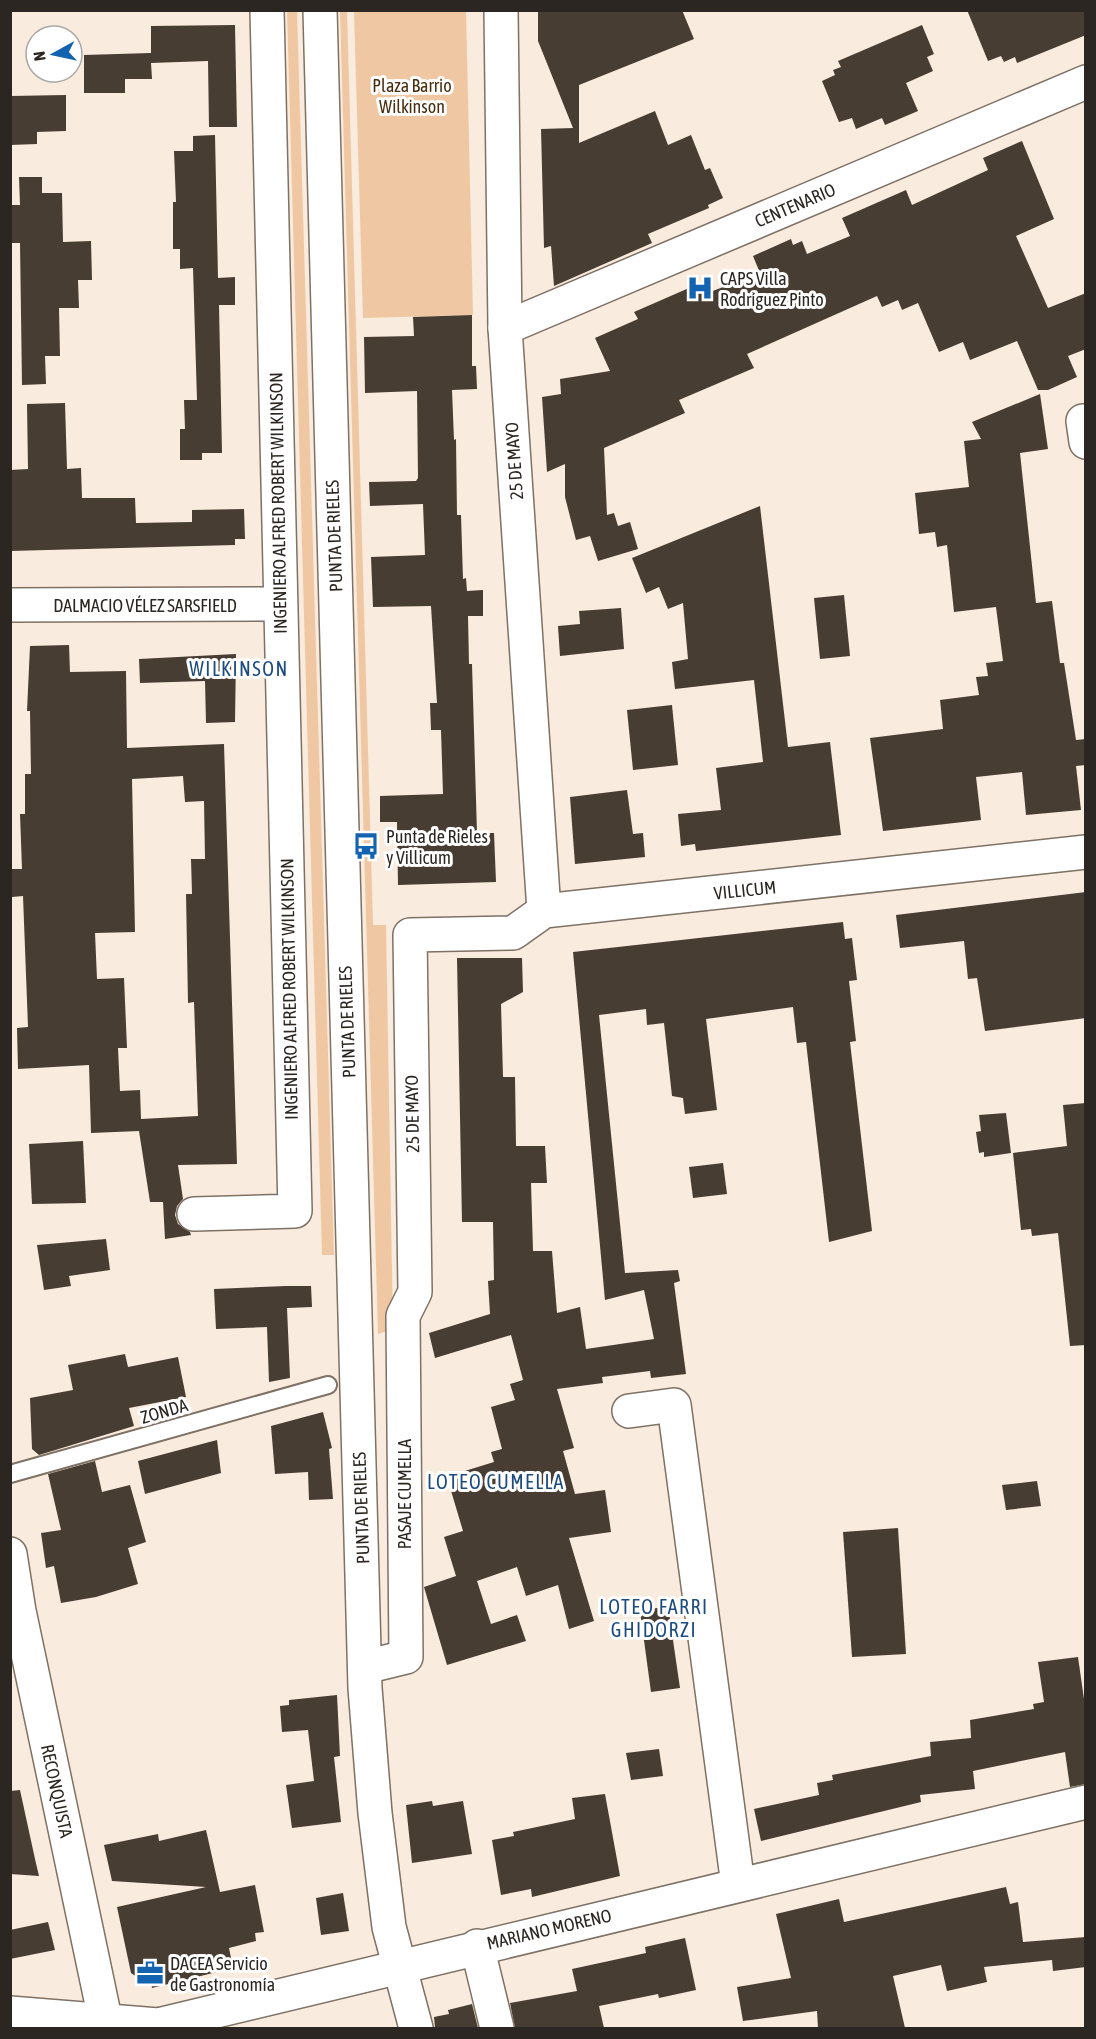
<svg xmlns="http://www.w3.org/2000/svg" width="1096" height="2039" font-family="'Asap Condensed',sans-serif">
<rect width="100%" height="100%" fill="#f9ebdd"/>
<g fill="#efc8a3">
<polygon points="287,11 297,11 334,1255 322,1255"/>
<polygon points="340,11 347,11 373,925 386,925 393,1329 378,1334"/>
<polygon points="354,11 466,11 473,315 363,318"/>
</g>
<g fill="#483d32" fill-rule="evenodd">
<polygon points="538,10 682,10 694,39 579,85 579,143 655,111 668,145 691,135 705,170 710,168 723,198 708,205 709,208 648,234 652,243 554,286 551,246 544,248 541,129 573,128 538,41"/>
<polygon points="967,10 1086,10 1086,35 1017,63 1015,57 1004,62 1001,56 988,61"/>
<polygon points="235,25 237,127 209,127 208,61 151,63 152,79 125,79 125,93 84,93 84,55 151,53 151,59 151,26"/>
<polygon points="922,25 934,54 927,57 933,71 906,83 918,111 885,125 882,118 856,129 852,118 839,122 822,81 835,75 833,70 841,67 838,61"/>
<polygon points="66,95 66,131 37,132 37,144 10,145 10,96"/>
<polygon points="215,135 218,278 235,277 235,305 219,305 222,453 202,453 202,460 180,460 180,429 185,429 184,400 197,400 193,268 180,269 180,249 173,249 173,202 176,202 174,151 193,151 193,136"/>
<polygon points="1022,141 1054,219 1016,236 1048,308 1086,293 1086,349 1068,356 1077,377 1048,390 1038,390 1017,341 970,360 963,342 939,352 918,303 902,310 898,300 882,307 877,296 747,354 754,368 679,400 685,413 604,448 607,515 614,513 618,526 630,522 638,549 598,561 590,536 576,540 565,497 565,464 547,472 542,397 561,394 560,379 610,371 595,338 638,319 634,312 705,281 710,292 760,273 753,256 791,239 793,245 802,241 807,254 850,236 842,218 906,190 912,205 988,170 983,158"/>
<polygon points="19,177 42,177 42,193 62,193 63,242 91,241 92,280 78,280 79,308 59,308 60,356 45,356 46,384 22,385 20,243 11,243 10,232 10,205 20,205"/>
<polygon points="472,315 472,366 476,366 477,389 452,390 454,440 456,439 457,515 461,515 463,579 466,578 467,591 483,590 483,616 468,616 469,664 472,664 477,833 494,833 496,882 398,885 397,822 380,822 380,796 443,794 441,730 431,730 430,703 437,703 431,606 373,607 371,557 425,555 423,504 370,506 369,482 416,481 418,478 417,391 365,393 364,337 414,336 413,317"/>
<polygon points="1040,394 1048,449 1020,453 1036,603 1052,601 1060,663 1064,663 1076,740 1086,739 1086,765 1076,766 1081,810 1026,815 1022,772 976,777 981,820 883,831 870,738 943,729 940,700 979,695 976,677 988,676 986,663 1003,661 996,607 954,612 947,545 937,547 935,532 919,534 915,493 969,487 964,441 981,439 972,422"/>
<polygon points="65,403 67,469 81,468 82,498 135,498 136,523 192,522 192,510 244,509 245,539 235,539 235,545 10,551 10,470 28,469 27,404"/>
<polygon points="760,506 788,747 830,742 841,835 696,851 695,844 681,846 678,814 721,810 716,768 763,762 754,680 675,689 672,662 688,659 683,603 668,609 659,587 646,593 632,558"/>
<polygon points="844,595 850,656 820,659 814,598"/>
<polygon points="621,608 624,649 560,656 558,626 580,624 579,611"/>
<path d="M69,645L70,672L126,671L127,748L224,744L237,1164L178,1165L183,1199L177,1206L175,1215L178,1224L190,1232L191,1235L165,1239L163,1202H150L139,1131L91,1133L89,1065L18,1069L17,1028L28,1027L23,896L12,897L11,869H22L20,814H25V774H31L30,711H27L30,646ZM183,776L185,802L204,801L205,859H191L192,894H186L188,1003L194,1002L198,1116L141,1119L140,1090L120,1091L118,1048H127L124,978L97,979L95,933L135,932L132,779Z"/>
<polygon points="236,654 235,722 206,723 205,681 140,683 139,659"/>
<polygon points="672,705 678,765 633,770 627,710"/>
<polygon points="627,790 633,834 643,833 645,857 575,864 570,797"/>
<polygon points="1086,892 1086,1018 985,1031 977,978 968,979 964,941 900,948 896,915"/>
<polygon points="843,922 845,939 852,938 857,980 849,981 856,1041 850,1042 872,1231 829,1242 806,1042 797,1043 793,1007 706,1019 717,1110 685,1114 683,1098 672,1096 664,1023 647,1025 646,1009 599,1015 625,1273 678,1270 680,1281 674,1283 686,1374 651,1378 650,1371 602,1377 603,1383 557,1389 574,1448 563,1451 575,1494 605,1490 611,1532 569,1538 594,1621 569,1629 558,1585 526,1596 517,1567 477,1581 491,1624 517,1615 526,1641 447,1665 424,1587 456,1576 444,1537 463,1531 449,1484 457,1482 455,1474 494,1462 491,1452 502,1449 491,1407 515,1400 510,1384 523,1380 511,1335 435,1358 429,1333 490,1314 488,1281 494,1280 493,1222 462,1222 457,958 522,958 523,992 501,1004 503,1077 515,1077 516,1146 545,1146 547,1183 531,1183 533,1251 552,1251 557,1313 580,1307 586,1349 654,1339 644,1290 605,1300 573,952"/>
<polygon points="1086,1103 1086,1345 1070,1346 1058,1233 1032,1236 1031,1229 1021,1230 1013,1153 1067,1146 1063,1105"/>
<polygon points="1006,1113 1011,1153 984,1157 984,1152 979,1153 976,1132 981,1131 979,1115"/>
<polygon points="83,1141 86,1203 32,1204 29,1144"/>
<polygon points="723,1163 727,1194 693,1198 689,1167"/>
<polygon points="106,1239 110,1270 69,1276 71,1286 44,1290 37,1245"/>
<polygon points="286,1286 311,1286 312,1307 287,1308 290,1378 269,1382 267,1327 216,1329 214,1289"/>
<polygon points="125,1354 128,1367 178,1357 186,1397 129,1408 134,1426 39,1455 32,1449 30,1398 73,1390 68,1365"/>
<polygon points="323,1412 332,1448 329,1449 333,1499 309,1500 308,1472 275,1474 271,1426"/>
<polygon points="217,1440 221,1473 145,1494 138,1461"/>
<polygon points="95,1461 102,1492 130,1485 146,1542 128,1548 138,1584 96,1597 61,1603 54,1566 46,1568 41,1533 61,1530 48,1474"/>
<polygon points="1037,1481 1041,1506 1006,1510 1002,1485"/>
<polygon points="898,1528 906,1654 852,1657 843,1532"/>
<polygon points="668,1606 680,1688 651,1692 640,1611"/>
<polygon points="1078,1657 1086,1713 1086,1784 1070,1787 1065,1752 973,1771 975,1789 920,1795 921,1802 761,1841 754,1809 819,1795 817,1783 833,1780 832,1775 931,1756 930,1742 971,1738 970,1720 1034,1709 1033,1704 1044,1702 1038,1662"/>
<polygon points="337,1695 340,1756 334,1757 341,1822 292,1828 286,1785 314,1781 308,1730 282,1732 280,1706 289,1705 289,1700"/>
<polygon points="659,1749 663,1776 631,1780 626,1753"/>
<polygon points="20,1790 35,1859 39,1876 10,1874 10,1791"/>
<polygon points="605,1794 620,1876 532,1897 531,1889 501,1895 492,1840 514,1836 513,1832 575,1819 572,1798"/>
<polygon points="432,1801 433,1806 463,1801 472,1854 412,1863 406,1805"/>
<polygon points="206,1830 220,1892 255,1885 264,1932 255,1933 256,1941 229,1948 233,1968 152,1988 151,1982 146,1983 131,1973 117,1907 206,1887 112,1881 104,1845 158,1834 159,1841"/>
<polygon points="1006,1887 1010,1904 1018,1902 1023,1942 1086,1937 1086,1967 1053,1971 1052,1960 984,1967 987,1982 947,1991 941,1965 893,1976 905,2028 818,2028 817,2011 743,2021 737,1987 791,1978 776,1914 839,1899 844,1922"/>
<polygon points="343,1893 349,1931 321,1935 316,1898"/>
<polygon points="48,1922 55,1950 10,1959 10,1930"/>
<polygon points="685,1938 696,1990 659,1998 658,1994 599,2006 604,2028 515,2028 510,2003 577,1991 572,1969 646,1953 645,1947"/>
<polygon points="472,2004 478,2028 435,2028 434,2017 449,2014 448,2010"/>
</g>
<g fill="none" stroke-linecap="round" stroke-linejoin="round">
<defs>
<polyline id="service" points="10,1474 328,1385"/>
<g id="minor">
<polyline points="501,10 505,328 544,911"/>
<polyline points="505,328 1086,82"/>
<polyline points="1086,421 1083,421 1086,442"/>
<polyline points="10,605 280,604"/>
<polyline points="194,1214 295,1211 267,10"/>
<polyline points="629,1411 674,1405 738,1885"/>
<polyline points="10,1554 19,1611 107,2028"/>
<polyline points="365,1667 406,1657 403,1316 415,1292 410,935 513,933 544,911 1086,852"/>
<polyline points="477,1946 497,2028"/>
<polyline points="10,2013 158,2025 1086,1802"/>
</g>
<polyline id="tertiary" points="320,10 365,1688 375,1813 389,1927 416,2028"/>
</defs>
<use href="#service" stroke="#7e7165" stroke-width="20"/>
<use href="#minor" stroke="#7e7165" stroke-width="36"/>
<use href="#tertiary" stroke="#7e7165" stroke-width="36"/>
<use href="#service" stroke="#fff" stroke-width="16"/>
<use href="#minor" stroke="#fff" stroke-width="33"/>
<use href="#tertiary" stroke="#fff" stroke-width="33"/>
</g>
<defs>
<symbol id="hospital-bare" viewBox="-9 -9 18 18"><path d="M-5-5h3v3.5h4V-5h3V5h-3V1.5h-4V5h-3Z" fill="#1463b1" stroke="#fff" stroke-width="2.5" paint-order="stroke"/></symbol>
<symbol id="bus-bare" viewBox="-9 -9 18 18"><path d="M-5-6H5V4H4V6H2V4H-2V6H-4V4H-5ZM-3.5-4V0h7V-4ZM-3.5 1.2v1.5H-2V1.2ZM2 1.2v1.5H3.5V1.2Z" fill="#1463b1" stroke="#fff" stroke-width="2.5" paint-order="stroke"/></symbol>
<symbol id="office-bare" viewBox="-9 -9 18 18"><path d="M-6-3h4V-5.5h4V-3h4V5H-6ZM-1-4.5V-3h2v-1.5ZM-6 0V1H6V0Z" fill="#1463b1" stroke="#fff" stroke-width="2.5" paint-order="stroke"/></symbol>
</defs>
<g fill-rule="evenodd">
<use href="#hospital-bare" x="681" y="269" width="38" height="38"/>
<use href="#bus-bare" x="347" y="827" width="38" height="38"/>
<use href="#office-bare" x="131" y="1954" width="38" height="38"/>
</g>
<g text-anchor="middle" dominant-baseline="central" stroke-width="6" stroke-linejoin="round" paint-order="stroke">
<g font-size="18" fill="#482d0e" stroke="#fff">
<text x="412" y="85">Plaza Barrio<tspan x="412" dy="21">Wilkinson</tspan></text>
</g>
<g font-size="18" fill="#2b2621" stroke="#fff">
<text transform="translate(795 205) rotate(-23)">CENTENARIO</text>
<text transform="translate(514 461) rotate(-94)">25 DE MAYO</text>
<text transform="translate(278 503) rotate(-91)">INGENIERO ALFRED ROBERT WILKINSON</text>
<text transform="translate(334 536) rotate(-92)">PUNTA DE RIELES</text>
<text x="145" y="605">DALMACIO VÉLEZ SARSFIELD</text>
<text transform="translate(745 890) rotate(-6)">VILLICUM</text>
<text transform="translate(289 989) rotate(-91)">INGENIERO ALFRED ROBERT WILKINSON</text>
<text transform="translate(347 1022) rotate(-92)">PUNTA DE RIELES</text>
<text transform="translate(412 1114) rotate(-91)">25 DE MAYO</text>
<text transform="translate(164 1411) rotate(-16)">ZONDA</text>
<text transform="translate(404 1494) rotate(-90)">PASAJE CUMELLA</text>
<text transform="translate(361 1508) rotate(-92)">PUNTA DE RIELES</text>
<text transform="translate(57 1791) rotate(78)">RECONQUISTA</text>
<text transform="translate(549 1929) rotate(-13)">MARIANO MORENO</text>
</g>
<g font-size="18" fill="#2b2621" stroke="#fff" text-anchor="start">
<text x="720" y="278">CAPS Villa<tspan x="720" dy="21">Rodríguez Pinto</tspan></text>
<text x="386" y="836">Punta de Rieles<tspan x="386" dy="21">y Villicum</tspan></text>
<text x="170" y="1963">DACEA Servicio<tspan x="170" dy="21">de Gastronomía</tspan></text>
</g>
<g font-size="20" letter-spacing="1.5" fill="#1d4b7f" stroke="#fff">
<text x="239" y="668">WILKINSON</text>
<text x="496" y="1481">LOTEO CUMELLA</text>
<text x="654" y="1606">LOTEO FARRI<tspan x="654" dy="23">GHIDORZI</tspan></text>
</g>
</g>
<rect width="1096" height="2039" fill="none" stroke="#2b2621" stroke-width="24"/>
<g transform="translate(54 54) rotate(262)"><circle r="28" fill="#ffffff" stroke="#aaa8a6" stroke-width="1.5"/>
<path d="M0-4.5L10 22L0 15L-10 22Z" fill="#1463b1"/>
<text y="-9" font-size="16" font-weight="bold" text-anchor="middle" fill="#2b2621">N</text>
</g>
</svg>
